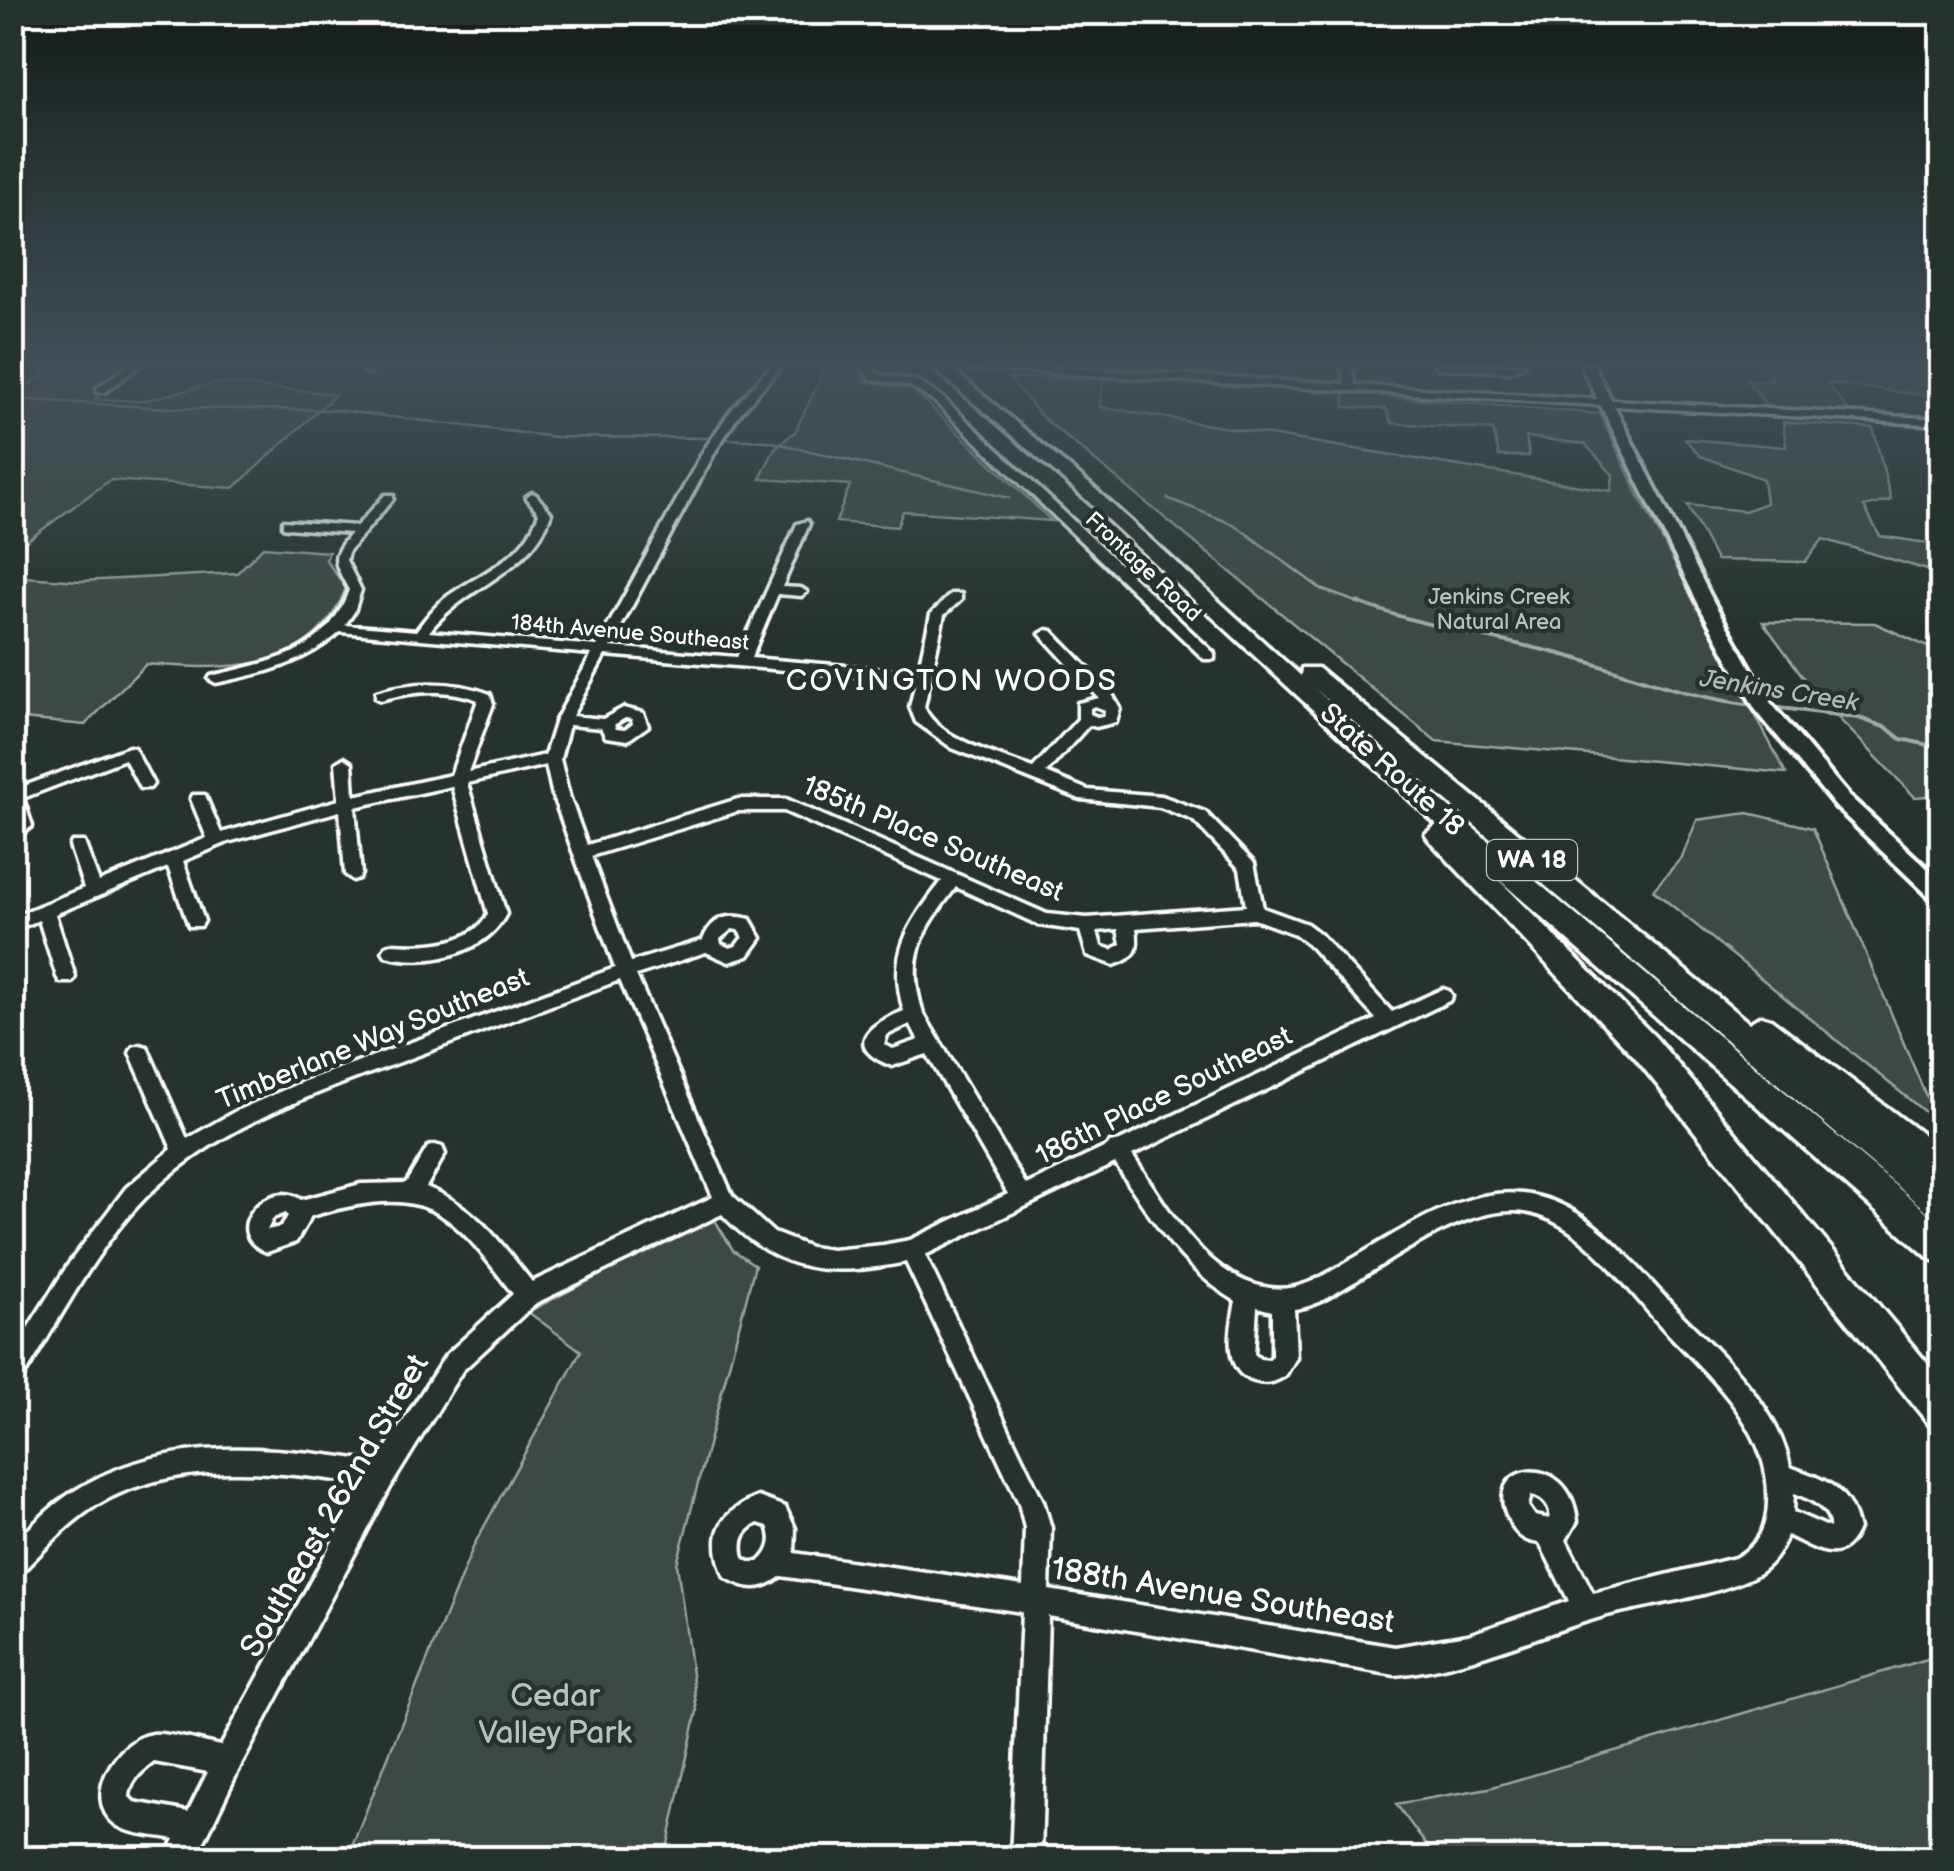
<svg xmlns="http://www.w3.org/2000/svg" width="1954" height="1871" font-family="'Balsamiq Sans',sans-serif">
<rect width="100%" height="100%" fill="#26332d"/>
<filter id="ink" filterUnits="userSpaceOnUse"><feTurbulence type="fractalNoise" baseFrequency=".01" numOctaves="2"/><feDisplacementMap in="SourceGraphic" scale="20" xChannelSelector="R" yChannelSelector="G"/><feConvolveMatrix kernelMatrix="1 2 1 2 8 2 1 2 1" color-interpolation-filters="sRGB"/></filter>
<g filter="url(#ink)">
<g fill="#3e4944" stroke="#9ea4a2" stroke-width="2.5">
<polygon points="57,365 127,365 98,389 104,391 95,399 142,401 216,383 336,394 234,488 110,480 13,551 12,388 26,387"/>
<polygon points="827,365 850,365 866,382 912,389 1052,521 903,511 897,527 836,522 850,485 760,479 775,448 795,432"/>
<polygon points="1763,365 1820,371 1821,365 1901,365 1941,372 1941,397 1827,383 1849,411 1768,407 1747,380 1774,381"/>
<polygon points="1009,378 1103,379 1100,407 1611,491 1613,475 1585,444 1526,437 1529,456 1499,456 1493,430 1392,423 1386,409 1345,407 1344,393 1600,414 1639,496 1786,773 1436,741 1042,417"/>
<polygon points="1783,422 1873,428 1891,500 1864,507 1880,536 1941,545 1941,574 1823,539 1805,562 1716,560 1687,505 1745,511 1766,503 1763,479 1700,456 1685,439 1786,447"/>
<path d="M263,547L329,552L326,560L346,588C314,675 223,670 146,664L85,725L13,718L12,576L80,581L237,573Z"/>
<polygon points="1763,622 1875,623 1941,653 1941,795 1915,797 1818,697"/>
<polygon points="1748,813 1813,828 1937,1122 1653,890 1682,857 1697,820"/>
<polygon points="713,1217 733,1250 755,1265 677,1564 697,1711 665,1858 347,1858 474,1545 581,1351 528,1312"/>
<polygon points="1941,1655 1941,1840 1911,1858 1436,1858 1396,1804 1489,1788"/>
</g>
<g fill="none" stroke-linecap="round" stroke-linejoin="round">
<g stroke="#a4a9a7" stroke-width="2.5">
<polyline points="12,399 167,408 335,410 555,437 709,438"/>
<polyline points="726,439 768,441 1009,498"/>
<polyline points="1167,498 1235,525 1321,589 1364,605"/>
</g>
<g stroke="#a4a9a7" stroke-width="4">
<path d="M1357,602C1428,629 1502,638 1575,658C1638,677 1687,697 1754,705"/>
<polyline points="1773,707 1859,718 1887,728 1901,739 1942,748"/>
</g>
<defs>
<g id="minor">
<polygon points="130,365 141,365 105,392 97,392 97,388"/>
<polygon points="368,365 379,365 368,373 363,370"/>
<path d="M772,365H782L738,416L716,450L610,647L737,657L797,524L807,521L809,524L782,587L801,588L807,592L801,596L778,594L751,658L918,672L931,614L951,594H961V600L944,615L924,707C937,739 1001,756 1033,768L1078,719V703L1099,698L1040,634L1047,630L1052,631L1110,691L1120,708L1116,722L1096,727L1089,725L1046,773L1088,790L1162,796L1205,812L1254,863L1263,908L1307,924L1319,933L1392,1012L1443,989L1449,991L1452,996L1449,1001L1132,1155C1166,1204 1204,1279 1270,1288C1302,1293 1327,1273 1354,1258C1443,1205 1517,1154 1608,1237C1632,1259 1653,1285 1676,1309C1720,1355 1777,1402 1790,1467C1827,1480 1849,1488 1858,1529C1841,1569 1816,1548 1787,1535C1780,1553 1771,1567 1754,1576C1713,1597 1649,1604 1604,1616C1533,1636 1469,1668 1395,1675L1048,1616L1041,1858H1011L1022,1612L781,1576C761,1592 746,1589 725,1577C708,1537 717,1513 758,1497L785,1507L795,1528L794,1553L1023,1586L1025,1528L1019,1503L906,1262C829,1277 778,1274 722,1214L536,1303L462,1371L392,1484L238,1771L196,1858H166L175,1839C157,1835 129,1835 115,1824C81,1798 117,1739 152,1734C166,1732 205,1743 221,1746L364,1484C277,1471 174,1458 95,1506C67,1524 44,1550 21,1573L12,1577V1546C32,1526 52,1504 76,1490C167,1433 277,1447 377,1462L446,1355L513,1294C449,1209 429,1184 318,1214L311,1216L296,1242L267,1252C216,1232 271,1176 301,1200L361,1184L406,1183L428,1147L435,1145L442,1147L445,1154L426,1187C477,1207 499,1241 532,1282L713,1197L620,980C553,1004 486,1030 419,1055C323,1091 218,1123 144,1199C93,1251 60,1321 20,1382L12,1385V1353L70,1262L126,1188L172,1149L130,1053L133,1047L140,1045L147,1047L187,1139L236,1111L302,1082L615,968L553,796L546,765L467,783L506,914C486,954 427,967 386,956L383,951L386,946L392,944C423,946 472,946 488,914L452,786L355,807L361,874L359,878L353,880L345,874L340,811L228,842L183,861L204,921L201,926H189L168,867L55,914L75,977L72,982H60L57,977L39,920L12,931V917L84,888L70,846L72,842H84L99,882L207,838L191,799L193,795H205L221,833L339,800L336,763L344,758L352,763L354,796L451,775L478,700C447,688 413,691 381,700L376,698V692C415,681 452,680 490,694L493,704L468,772L545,755L556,720L592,654L340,632C304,664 262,674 216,683L209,679L211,676C272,661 326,655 349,590C334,561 329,559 351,533L287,528L283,527V521L357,526L385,495H393V499L348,552L346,560L361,590L354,612L345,625L416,631C426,618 435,606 448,596C484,571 524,558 539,513L526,497L532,493L536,495L551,513C532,574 465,584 429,632L597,646L704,450L730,412ZM605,655L916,681L910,707L916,722L952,748L1080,799L1160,807L1193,820L1240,869L1246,906L1087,918L1047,914L786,799H738L587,845L569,796L560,759L569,725L601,728L606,737L628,740L648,726L643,713L623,708L603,719L572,716ZM1095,706L1105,710L1104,716L1097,717L1090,714V708ZM625,718L632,719L633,724L625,730L616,729L614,725ZM738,811H784L942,881C908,925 887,954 904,1011C868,1024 842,1047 892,1066L927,1054L1008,1194L910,1240L883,1245L832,1250L810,1247L774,1233L732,1195L636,975L706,952L729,962L748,956L761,938L750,919C728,913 711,918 703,940L631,962L591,856ZM956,887L1039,925L1080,931L1087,955L1114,965C1137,957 1139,950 1136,928L1254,919L1295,934L1307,943L1376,1019L1120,1141L1110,1143L1108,1146L1026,1185L923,1013C905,956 922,932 956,887ZM732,929L738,930L743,937L736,946L730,948L721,944L720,939ZM1118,929L1121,944L1112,950L1101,946L1097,931ZM910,1024L919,1040L893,1049L884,1045L887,1035ZM1115,1163C1150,1216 1180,1268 1236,1301C1231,1326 1221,1371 1254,1381C1267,1385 1275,1382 1285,1376L1296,1358L1294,1309C1317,1307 1336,1292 1356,1281C1398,1255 1464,1209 1515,1211C1578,1214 1622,1284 1661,1326C1708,1376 1772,1428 1768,1503C1767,1529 1758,1545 1735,1558L1593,1593L1566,1540L1577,1521C1570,1448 1478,1462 1510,1522C1516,1535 1525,1542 1540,1543L1569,1601L1468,1635L1395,1647L1049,1590L1051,1528L1043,1501L925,1255ZM286,1213L288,1216L281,1227L267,1230L273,1218ZM1257,1307L1272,1311V1356L1269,1360L1260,1359L1254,1354ZM1794,1493C1810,1499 1832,1509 1830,1528L1793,1512ZM1531,1495C1543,1497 1552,1507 1550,1519L1535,1516L1528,1506ZM758,1523L768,1526C774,1541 770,1552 759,1562H749L743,1558C739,1541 743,1531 758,1523ZM154,1762L208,1772L188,1812L134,1802L129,1797C130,1781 141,1772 154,1762Z"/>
<polygon points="861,365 871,365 877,374 917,381 943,398 1214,653 1214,659 1204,659 935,402 910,386 870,379"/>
<polygon points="960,365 1014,365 1345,384 1341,365 1351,365 1355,385 1942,419 1942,425 965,368"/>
<polygon points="1434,365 1526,365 1510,372 1439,368"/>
<polygon points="129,747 134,748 153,784 150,788 140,788 125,759 23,798 32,826 24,832 18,830 12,815 12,784 19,788"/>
</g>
<polygon id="major" points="1581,365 1593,365 1714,603 1770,702 1850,797 1942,882 1942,903 1934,901 1836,807 1755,709 1698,603"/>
<polygon id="highway" points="930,365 947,365 1093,487 1301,676 1302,668 1318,668 1749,1023 1761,1016 1771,1019 1942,1149 1942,1218 1930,1214 1314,688 1394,761 1942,1225 1942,1263 1930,1259 1495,876 1656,1038 1942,1381 1942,1429 1929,1424 1634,1056 1429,840 1425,834 1437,825 1081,495"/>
</defs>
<use href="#minor" stroke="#fff" stroke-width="7"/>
<use href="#major" stroke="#fff" stroke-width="8"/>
<use href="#highway" stroke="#fff" stroke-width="7"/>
<use href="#minor" fill="#26332d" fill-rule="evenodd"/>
<use href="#major" fill="#26332d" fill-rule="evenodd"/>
<use href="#highway" fill="#26332d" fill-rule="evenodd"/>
</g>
</g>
<linearGradient id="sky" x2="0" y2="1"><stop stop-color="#151c19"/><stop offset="0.58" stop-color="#415057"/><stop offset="1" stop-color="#415057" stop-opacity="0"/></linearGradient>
<rect width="1954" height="627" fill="url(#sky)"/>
<g text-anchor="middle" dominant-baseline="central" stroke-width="9" stroke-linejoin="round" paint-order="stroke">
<g font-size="22" fill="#fff" stroke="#26332d">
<text transform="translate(1143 567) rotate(43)">Frontage Road</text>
<text transform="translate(630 633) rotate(5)">184th Avenue Southeast</text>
</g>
<g font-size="22" fill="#bbbfbe" stroke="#26332d">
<text x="1499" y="597">Jenkins Creek<tspan x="1499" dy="25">Natural Area</tspan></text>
</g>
<g font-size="25" font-style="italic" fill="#b3b8b6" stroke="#26332d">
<text transform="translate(1779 691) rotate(9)">Jenkins Creek</text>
</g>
<rect fill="#26332d" stroke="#bec2c0" stroke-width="2.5" x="1487" y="840" width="90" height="40" rx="8"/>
<g font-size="25" font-weight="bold" fill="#fff">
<text x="1532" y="860">WA 18</text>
</g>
<g font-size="28" fill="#fff" stroke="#26332d">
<text transform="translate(1392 770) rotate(42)">State Route 18</text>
<text transform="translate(933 839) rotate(23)">185th Place Southeast</text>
<text transform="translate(373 1039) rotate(-22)">Timberlane Way Southeast</text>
<text transform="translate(1164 1096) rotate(-26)">186th Place Southeast</text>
</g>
<g font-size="30" letter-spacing="2.5" fill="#fff" stroke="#26332d">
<text x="952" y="681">COVINGTON WOODS</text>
</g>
<g font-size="32" fill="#fff" stroke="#26332d">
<text transform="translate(335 1506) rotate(-60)">Southeast 262nd Street</text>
<text transform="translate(1223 1596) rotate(9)">188th Avenue Southeast</text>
</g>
<g font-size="32" fill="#bbbfbe" stroke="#26332d">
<text x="555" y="1696">Cedar<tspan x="555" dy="37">Valley Park</tspan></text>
</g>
</g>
<rect width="1954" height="1871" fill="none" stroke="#26332d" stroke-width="50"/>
<rect x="25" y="25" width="1904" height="1821" fill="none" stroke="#fff" stroke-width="4" filter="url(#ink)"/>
</svg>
